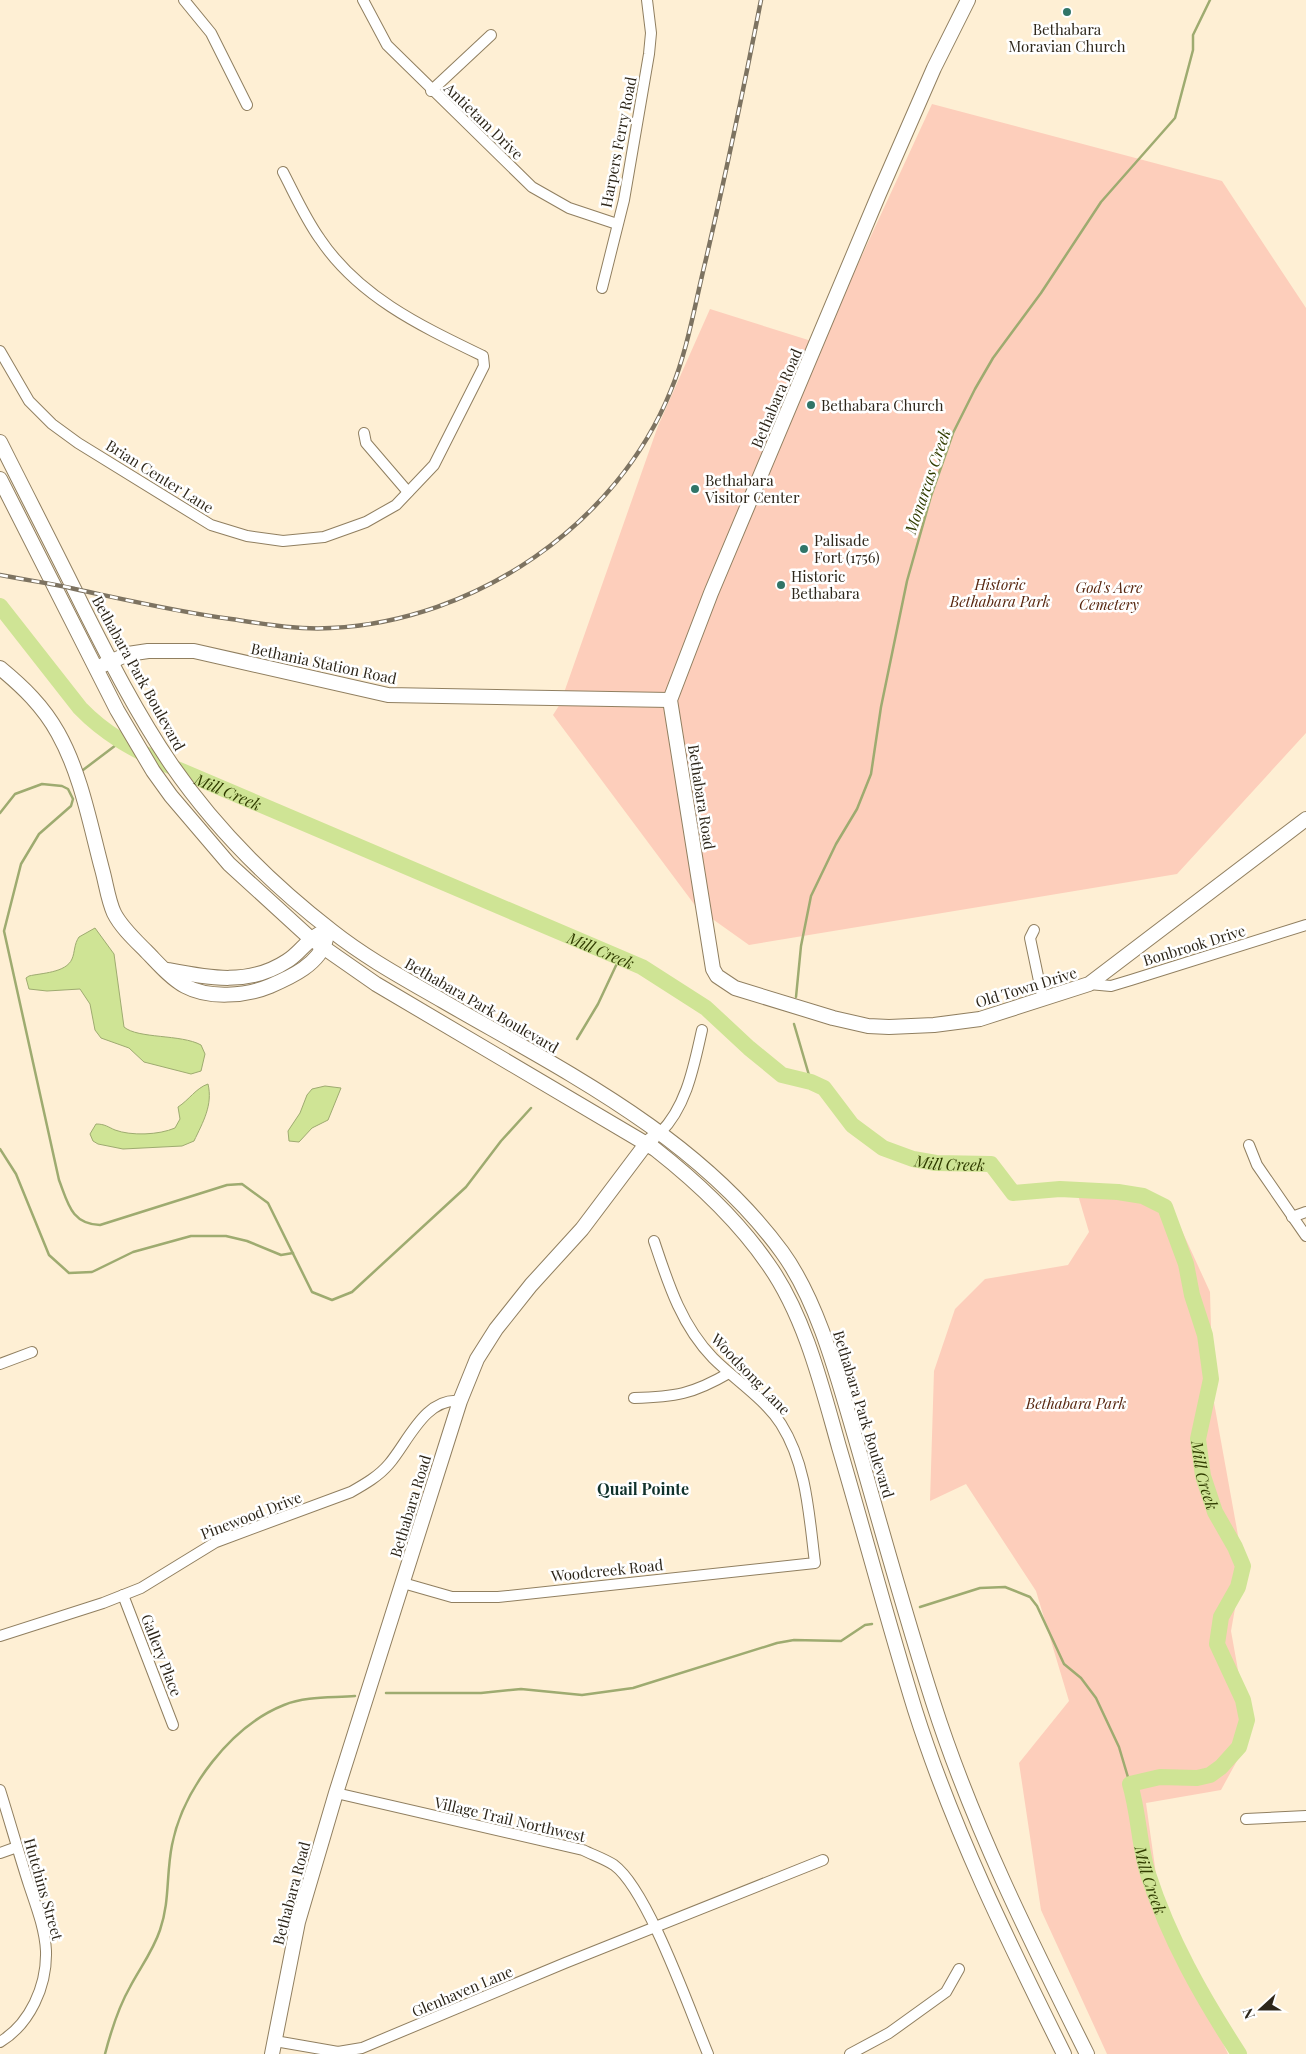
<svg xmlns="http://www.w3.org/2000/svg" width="1306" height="2054" font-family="'Playfair Display',serif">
<rect width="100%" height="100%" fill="#feefd4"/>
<g fill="#fdcebb">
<polygon points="932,104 1222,181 1306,308 1306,733 1177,874 749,945 697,908 553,715 560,704 658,426 710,309 821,344"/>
<polygon points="1075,1185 1131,1191 1172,1209 1210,1292 1213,1397 1243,1563 1231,1631 1250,1737 1221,1790 1146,1803 1161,1910 1228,2054 1107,2054 1041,1910 1019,1763 1069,1701 1036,1591 966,1484 930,1501 934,1371 955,1309 985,1279 1068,1265 1089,1232"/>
</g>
<g fill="#cfe495" stroke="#9eab70">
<path d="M95,928L114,954L124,1027C138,1039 181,1034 201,1045L205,1054L201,1071L191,1074L144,1062L129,1048L101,1038L95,1030L90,1004L80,989L47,991L29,989L26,978L29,976C41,973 66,973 72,959C75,952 74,944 79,937Z"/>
<path d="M208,1084C213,1105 203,1122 194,1141L182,1146L123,1149L98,1144L93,1141L90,1134L96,1124C105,1124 108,1127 115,1130C131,1136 159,1135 175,1128L180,1119L178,1107C189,1100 196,1088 208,1084Z"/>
<polygon points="325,1086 341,1088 328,1120 312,1128 299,1142 289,1141 288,1131 300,1113 307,1095 312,1089"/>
</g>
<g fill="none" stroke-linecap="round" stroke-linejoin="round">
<g stroke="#9eab70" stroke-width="2.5">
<polyline points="83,770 120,742"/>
<path d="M0,813L15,794L42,784L62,786L68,789L73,799L71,806L39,834L21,864L4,931L59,1180C68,1203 71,1224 100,1225L227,1185L242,1184L268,1203L312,1292L332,1300L352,1292L466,1187L501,1141L531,1108"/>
<polyline points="796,997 801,946 811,896 836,844 857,809 871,774 881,707 907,581 931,496 953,433 975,389 993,358 1041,293 1101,202 1175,118 1193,50 1193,35 1210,0"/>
<polyline points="794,1024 811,1082"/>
<polyline points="577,1039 598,1004 620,957"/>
<polyline points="0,1149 16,1174 49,1255 69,1273 92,1272 133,1252 191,1236 226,1236 247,1241 281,1255 293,1253"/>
<polyline points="920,1607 980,1588 1005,1587 1030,1597 1037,1606 1064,1664 1081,1678 1096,1698 1119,1747 1130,1784"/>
<polyline points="386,1693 481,1693 521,1689 582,1695 633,1688 777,1643 794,1640 841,1641 865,1625 872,1624"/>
<path d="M105,2054C111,2031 118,2008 130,1987C140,1968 153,1951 160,1930C170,1901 166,1875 172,1845C183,1789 231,1726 284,1705C306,1696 332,1698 355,1696"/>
</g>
<path stroke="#cfe495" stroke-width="16" id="s1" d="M0,606L80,708C105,734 133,749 165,764L642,967L706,1008L749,1048L782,1075L811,1082L824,1088L852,1125L883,1148L913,1159L936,1163L991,1164L1013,1193L1060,1189L1118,1192L1143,1196L1165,1207L1186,1264L1192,1295L1205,1335L1211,1379L1198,1439L1203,1476L1215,1512L1235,1547L1243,1566L1238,1587L1221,1617L1217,1644L1243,1700L1247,1720L1239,1747L1221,1767L1210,1775L1197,1778L1160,1777L1130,1784C1139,1814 1139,1846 1148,1874C1169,1939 1202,1997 1239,2054"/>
<defs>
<g id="street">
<polyline points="184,0 211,33 247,105"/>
<polyline points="363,0 387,45 532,187 569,208 617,224"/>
<polyline points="431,91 491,35"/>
<polyline points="602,288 624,200 649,54 651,33 647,0"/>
<path d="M0,351L29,401L52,424L78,443L211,525L247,536L283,541L324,537L366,522L396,505L434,465L484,366L483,356C421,326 359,297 320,239C305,218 295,195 283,172"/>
<polyline points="364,433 366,443 408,492"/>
<polyline points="1034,930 1030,938 1043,1000"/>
<polyline points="1089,984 1111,986 1131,980 1306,925"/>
<path d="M660,1133C687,1106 694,1065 702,1030"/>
<polyline points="1249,1145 1257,1165 1306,1236"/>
<polyline points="1292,1217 1306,1212"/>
<polyline points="0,1364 32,1352"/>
<path d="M634,1398C675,1397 693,1394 729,1373"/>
<path d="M403,1583L452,1597H498L815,1563C809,1516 807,1465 781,1424C764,1398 735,1380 713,1358C681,1325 668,1283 654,1241"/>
<polyline points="123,1595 173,1725"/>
<path d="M0,1636L103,1603L141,1588L216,1542L351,1492C365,1484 379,1476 389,1464C408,1442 425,1397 460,1401"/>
<path d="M0,1790C10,1822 19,1854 29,1885C36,1906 45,1929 46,1951C47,1986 30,2024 0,2042"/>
<path d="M336,1793L583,1850C593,1855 605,1859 614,1865C648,1890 690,2011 708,2054"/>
<polyline points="1246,1819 1306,1816"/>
<polyline points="0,1853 17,1847"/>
<polyline points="275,2041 338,2052 362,2048 565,1963 823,1860"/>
<polyline points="850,2054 889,2033 946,1992 959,1969"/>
</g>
<g id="secondary">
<polyline points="968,0 934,68 879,194 711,593 670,700 713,969 717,976 735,988 833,1018 868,1026 889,1027 934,1025 980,1019 1089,984 1306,819"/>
<path d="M0,442C27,496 55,550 82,605C109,659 137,714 171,764C215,828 270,883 332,931C366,958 405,979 443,1001C564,1071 697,1136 782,1252C819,1303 838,1379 856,1440C881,1527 905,1615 933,1702C972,1824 1030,1940 1087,2054"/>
<path d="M0,479L117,710L153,771L171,796L229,864L310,938L376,984L655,1149C697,1182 737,1219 768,1264C805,1316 822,1387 839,1447C865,1535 888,1623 915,1710C953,1830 1009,1943 1064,2054"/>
<polyline points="103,665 128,654 148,651 194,651 388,695 670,700"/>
<path d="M0,668C23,687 43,706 58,733C81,774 90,824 102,869C106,883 108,900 114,913C121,927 135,940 146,951C157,962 170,978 185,986C209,999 246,996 270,986C291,977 320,964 326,939"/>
<path d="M168,970C209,978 249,986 287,961C299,954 306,941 319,934"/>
<polyline points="272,2054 298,1922 336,1793 460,1401 477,1359 496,1329 531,1285 582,1229 646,1144 652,1139"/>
</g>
</defs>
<use href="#street" stroke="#907f60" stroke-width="12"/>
<use href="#secondary" stroke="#907f60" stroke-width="16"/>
<use href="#street" stroke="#fff" stroke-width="10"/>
<use href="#secondary" stroke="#fff" stroke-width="14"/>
<defs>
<path id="rail" d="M0,575C25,580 50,583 75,589C127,600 178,612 231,619C264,624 298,630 331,628C475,621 617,525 671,390C688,349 695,303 706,259C726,173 744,87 761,0"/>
</defs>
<use href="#rail" stroke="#7d7361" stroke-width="4.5"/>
<use href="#rail" stroke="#fff" stroke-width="2.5" stroke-dasharray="8" stroke-linecap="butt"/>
</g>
<g fill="#317568" stroke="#fff" stroke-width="2">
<circle cx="1067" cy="12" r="5"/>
<circle cx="811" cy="405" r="5"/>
<circle cx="695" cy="489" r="5"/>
<circle cx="804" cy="549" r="5"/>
<circle cx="781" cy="585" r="5"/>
</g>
<g text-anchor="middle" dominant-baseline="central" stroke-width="5" stroke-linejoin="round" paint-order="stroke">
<g font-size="15" fill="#2d261a" stroke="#fff" text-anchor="start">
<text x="1067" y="29" text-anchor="middle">Bethabara<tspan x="1067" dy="17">Moravian Church</tspan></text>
<text x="821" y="405">Bethabara Church</text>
<text x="705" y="480">Bethabara<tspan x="705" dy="17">Visitor Center</tspan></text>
<text x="814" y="540">Palisade<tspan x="814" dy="17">Fort (1756)</tspan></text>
<text x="791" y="576">Historic<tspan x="791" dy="17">Bethabara</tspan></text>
</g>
<g font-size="15" fill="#2d261a" stroke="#fff">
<text transform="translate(484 121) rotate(44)">Antietam Drive</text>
<text transform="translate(618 142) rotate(-79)">Harpers Ferry Road</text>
<text transform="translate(776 398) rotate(-67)">Bethabara Road</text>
<text transform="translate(160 476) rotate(32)">Brian Center Lane</text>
<text transform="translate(324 663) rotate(12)">Bethania Station Road</text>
<text transform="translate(139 673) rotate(61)">Bethabara Park Boulevard</text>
<text transform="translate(702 797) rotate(81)">Bethabara Road</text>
<text transform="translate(1194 945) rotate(-17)">Bonbrook Drive</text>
<text transform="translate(1026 987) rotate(-17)">Old Town Drive</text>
<text transform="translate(482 1005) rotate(30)">Bethabara Park Boulevard</text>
<text transform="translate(751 1374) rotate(46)">Woodsong Lane</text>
<text transform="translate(864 1414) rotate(73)">Bethabara Park Boulevard</text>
<text transform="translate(410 1506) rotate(-73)">Bethabara Road</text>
<text transform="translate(251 1515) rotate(-21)">Pinewood Drive</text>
<text transform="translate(607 1570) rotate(-6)">Woodcreek Road</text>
<text transform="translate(162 1655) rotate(69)">Gallery Place</text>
<text transform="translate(510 1819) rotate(13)">Village Trail Northwest</text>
<text transform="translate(44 1889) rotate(74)">Hutchins Street</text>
<text transform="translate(291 1893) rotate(-75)">Bethabara Road</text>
<text transform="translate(462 1991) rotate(-23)">Glenhaven Lane</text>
</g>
<g font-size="15" font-style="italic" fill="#57260f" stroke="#fff">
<text x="1000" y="584">Historic<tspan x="1000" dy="17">Bethabara Park</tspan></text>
<text x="1109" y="587">God's Acre<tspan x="1109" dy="17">Cemetery</tspan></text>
<text x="1076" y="1403">Bethabara Park</text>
</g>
<g font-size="16" font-style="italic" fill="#313c00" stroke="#fff">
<text transform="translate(927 481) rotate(-71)">Monarcas Creek</text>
<text stroke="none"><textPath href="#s1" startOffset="301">Mill Creek</textPath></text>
<text stroke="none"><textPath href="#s1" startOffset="706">Mill Creek</textPath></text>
<text stroke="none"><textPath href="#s1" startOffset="1126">Mill Creek</textPath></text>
<text stroke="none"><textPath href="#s1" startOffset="1636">Mill Creek</textPath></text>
<text stroke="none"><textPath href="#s1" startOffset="2149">Mill Creek</textPath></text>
</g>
<g font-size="16" font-weight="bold" fill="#10312a" stroke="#fff">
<text x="643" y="1488">Quail Pointe</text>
</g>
</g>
<g transform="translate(1261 2009) rotate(249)" stroke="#ffffff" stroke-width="4" paint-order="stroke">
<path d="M0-4L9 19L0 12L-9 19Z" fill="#2d261a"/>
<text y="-8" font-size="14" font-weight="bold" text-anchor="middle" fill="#2d261a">N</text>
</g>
</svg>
